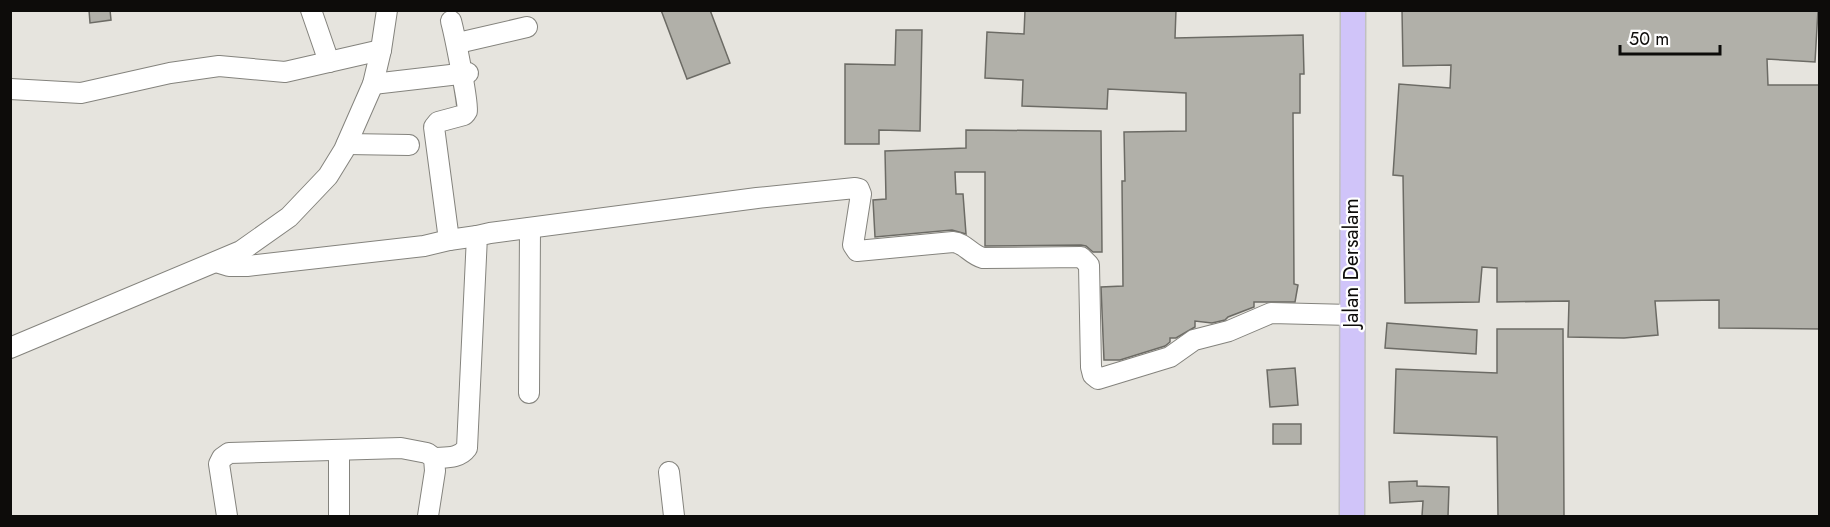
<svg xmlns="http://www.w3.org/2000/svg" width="1830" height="527" font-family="Jost,sans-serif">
<rect width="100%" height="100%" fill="#e6e4de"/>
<g fill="#b1b0a9" stroke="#6c6b65" stroke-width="1.5">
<polygon points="89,10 110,10 111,20 90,23"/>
<polygon points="661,10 710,10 730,63 687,79"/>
<polygon points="1025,10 1176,10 1175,38 1303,35 1304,74 1300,74 1300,113 1293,113 1294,284 1298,285 1295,302 1254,302 1254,307 1228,317 1225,320 1212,323 1195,321 1195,327 1176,338 1170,338 1170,342 1165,346 1120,360 1104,360 1101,287 1123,286 1122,181 1125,181 1124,132 1186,131 1186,93 1108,89 1107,109 1022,106 1023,80 985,78 987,32 1024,34"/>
<polygon points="1402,10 1818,10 1815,62 1767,59 1768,85 1820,85 1820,329 1719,328 1719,300 1655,301 1658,335 1624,338 1568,337 1569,301 1497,302 1497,268 1482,267 1479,302 1405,303 1403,176 1393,175 1399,84 1450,88 1451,65 1403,66"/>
<polygon points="896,30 922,30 920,131 879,130 879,144 845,144 845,64 895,65"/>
<polygon points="966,130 1101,131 1102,252 1093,252 1086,246 1081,245 985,246 985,172 955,172 956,194 963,194 966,234 952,230 875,237 873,200 886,199 885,151 966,148"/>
<polygon points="1387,323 1477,330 1476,354 1385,348"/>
<polygon points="1497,329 1563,329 1564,516 1498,516 1497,437 1394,433 1396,369 1497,373"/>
<polygon points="1295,368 1298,405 1270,407 1267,370"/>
<rect x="1273" y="424" width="28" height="20"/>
<polygon points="1417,481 1417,486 1449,487 1448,516 1422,516 1423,501 1390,503 1389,482"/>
</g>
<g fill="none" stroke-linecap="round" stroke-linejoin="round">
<defs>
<g id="minor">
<polyline points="311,10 329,62"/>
<polyline points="458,43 527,27"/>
<polyline points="373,84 468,73"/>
<polyline points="10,89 81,93 170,73 219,66 285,72 381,50"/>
<polyline points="347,144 409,145"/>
<path d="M449,240L434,127L438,122L464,115C465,114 466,113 467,111C469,105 454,32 451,21"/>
<polyline points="216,262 229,266 247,266 424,246 449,240 477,236"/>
<polyline points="10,348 241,251 289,217 328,176 344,150 373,84 381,50 387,10"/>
<polyline points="529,393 530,228"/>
<path d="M434,458C445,457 459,459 467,448L477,236L490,233L757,198L855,188L859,189L861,194L853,245L857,251L953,242C965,243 971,255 983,258L1081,257L1089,265L1091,367L1093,375L1098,379L1170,357L1194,340L1229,331L1271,313L1351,315"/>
<polyline points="669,472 674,516"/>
<polyline points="227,516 219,464 222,458 229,453 401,448 427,453 434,458 435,471 428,516"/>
<polyline points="339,516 339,451"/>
</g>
<polyline id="major" points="1352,516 1353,10"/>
</defs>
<use href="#minor" stroke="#84837d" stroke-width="22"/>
<use href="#major" stroke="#c0c0bf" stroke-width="27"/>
<use href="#minor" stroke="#fff" stroke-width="20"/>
<use href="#major" stroke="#d0c4f9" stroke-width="24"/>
</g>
<g text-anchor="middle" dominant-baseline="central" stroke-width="4.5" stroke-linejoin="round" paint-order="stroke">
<g font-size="21" fill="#0d0c0a" stroke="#fff">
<text transform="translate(1351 263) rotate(-90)">Jalan Dersalam</text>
</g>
</g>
<rect width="1830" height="527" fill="none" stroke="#0d0c0a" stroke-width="24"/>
<path d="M1620 45v9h100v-9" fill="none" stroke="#0d0c0a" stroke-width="3"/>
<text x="1629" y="45" font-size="18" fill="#0d0c0a" stroke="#ffffff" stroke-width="4.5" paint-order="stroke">50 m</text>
</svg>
